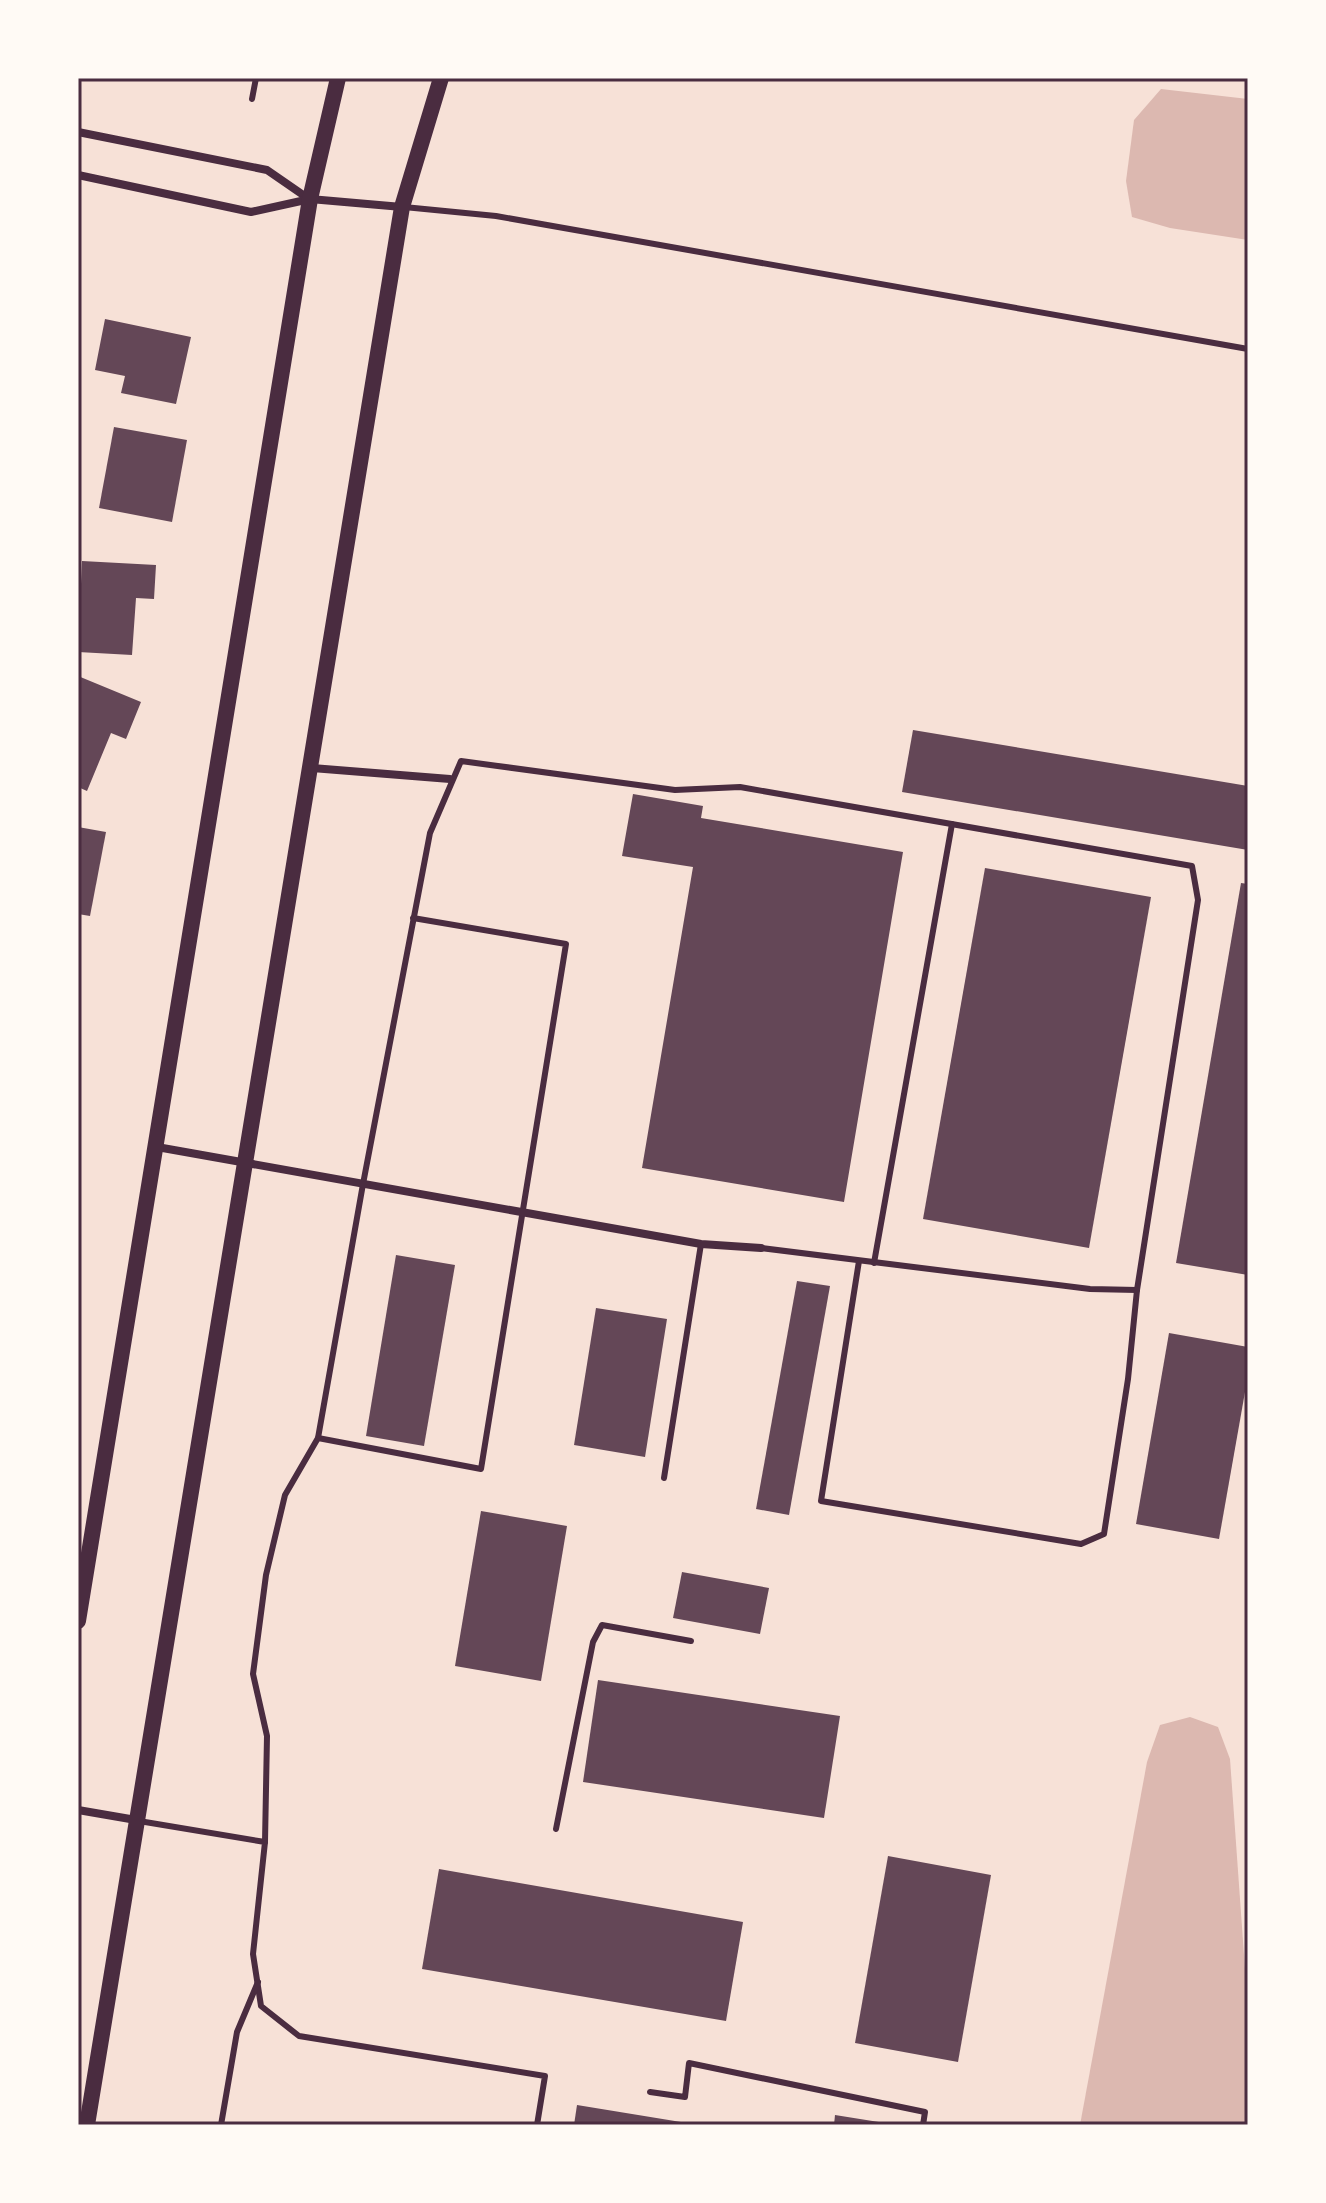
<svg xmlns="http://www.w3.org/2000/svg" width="1326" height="2203" font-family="'IBM Plex Sans',sans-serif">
<rect width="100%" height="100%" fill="#f7e1d7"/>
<g fill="#dcb8b0">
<polygon points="1161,89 1248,99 1248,240 1170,228 1132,217 1126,181 1134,120"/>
<polygon points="1190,1717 1218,1727 1230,1759 1248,2011 1248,2125 1080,2125 1147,1762 1160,1725"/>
</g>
<g fill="#644757">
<polygon points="105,319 191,337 176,404 121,393 125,376 95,370"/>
<polygon points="114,427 187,440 172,522 99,508"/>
<polygon points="82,561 156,565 154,599 136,598 132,655 78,652"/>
<polygon points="78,676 141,702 126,739 111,733 87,791 78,787"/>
<polygon points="913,730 1248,786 1248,850 902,792"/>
<polygon points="633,794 703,806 701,818 903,852 844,1202 642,1168 693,867 622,856"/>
<polygon points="78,827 106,832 90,916 78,914"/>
<polygon points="985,868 1151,897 1089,1248 923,1219"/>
<polygon points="1241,883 1248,884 1248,1275 1176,1263"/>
<polygon points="396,1255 455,1265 424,1446 366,1436"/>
<polygon points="797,1281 830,1286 789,1515 756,1509"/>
<polygon points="596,1308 667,1319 645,1457 574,1445"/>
<polygon points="1169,1333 1248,1347 1248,1375 1219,1539 1136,1524"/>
<polygon points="481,1511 567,1526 541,1681 455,1666"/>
<polygon points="682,1572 769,1588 760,1634 673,1618"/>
<polygon points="598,1680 840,1716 824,1818 583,1782"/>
<polygon points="888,1856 991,1875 958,2062 855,2043"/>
<polygon points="439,1869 743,1922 726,2021 422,1969"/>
<polygon points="577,2105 687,2123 687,2125 574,2125"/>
<polygon points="835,2115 885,2123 885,2125 834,2125"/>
</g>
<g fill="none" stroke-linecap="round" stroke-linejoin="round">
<g stroke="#4a2c40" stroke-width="6">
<polyline points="252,99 256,78"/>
<polyline points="404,207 496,216 1248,349"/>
<polyline points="859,1261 821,1501 1081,1544 1104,1534 1128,1379 1137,1290"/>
<polyline points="874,1263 952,824"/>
<polyline points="318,1438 481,1469 566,944 413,918"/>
<polyline points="664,1478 701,1244"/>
<polyline points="139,1821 265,1842 253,1954 261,2006 299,2036 545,2076 537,2125"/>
<polyline points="556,1829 593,1642 602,1625 691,1641"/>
<polyline points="265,1842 267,1736 253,1674 266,1575 285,1495 318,1438 363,1184 430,833 461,761 675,790 740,787 1192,866 1198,900 1137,1290 1090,1289 761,1248"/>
<polyline points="650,2092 685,2097 689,2063 925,2112 923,2125"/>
<polyline points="221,2125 237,2032 258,1982"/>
</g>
<g stroke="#4a2c40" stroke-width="8">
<polyline points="78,132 267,170 309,199"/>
<polyline points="78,175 251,212 310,199 402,207"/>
<polyline points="312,768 450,779"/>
<polyline points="157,1147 701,1244 761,1248"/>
<polyline points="78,1810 136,1820"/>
</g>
<g stroke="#4a2c40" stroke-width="16">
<polyline points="78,1621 310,199 338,78"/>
<polyline points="87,2125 402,207 441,78"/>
</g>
</g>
<rect width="1326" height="2203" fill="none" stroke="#fffaf5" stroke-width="160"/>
<rect x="80" y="80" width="1166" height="2043" fill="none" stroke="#4a2c40" stroke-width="3"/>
</svg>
